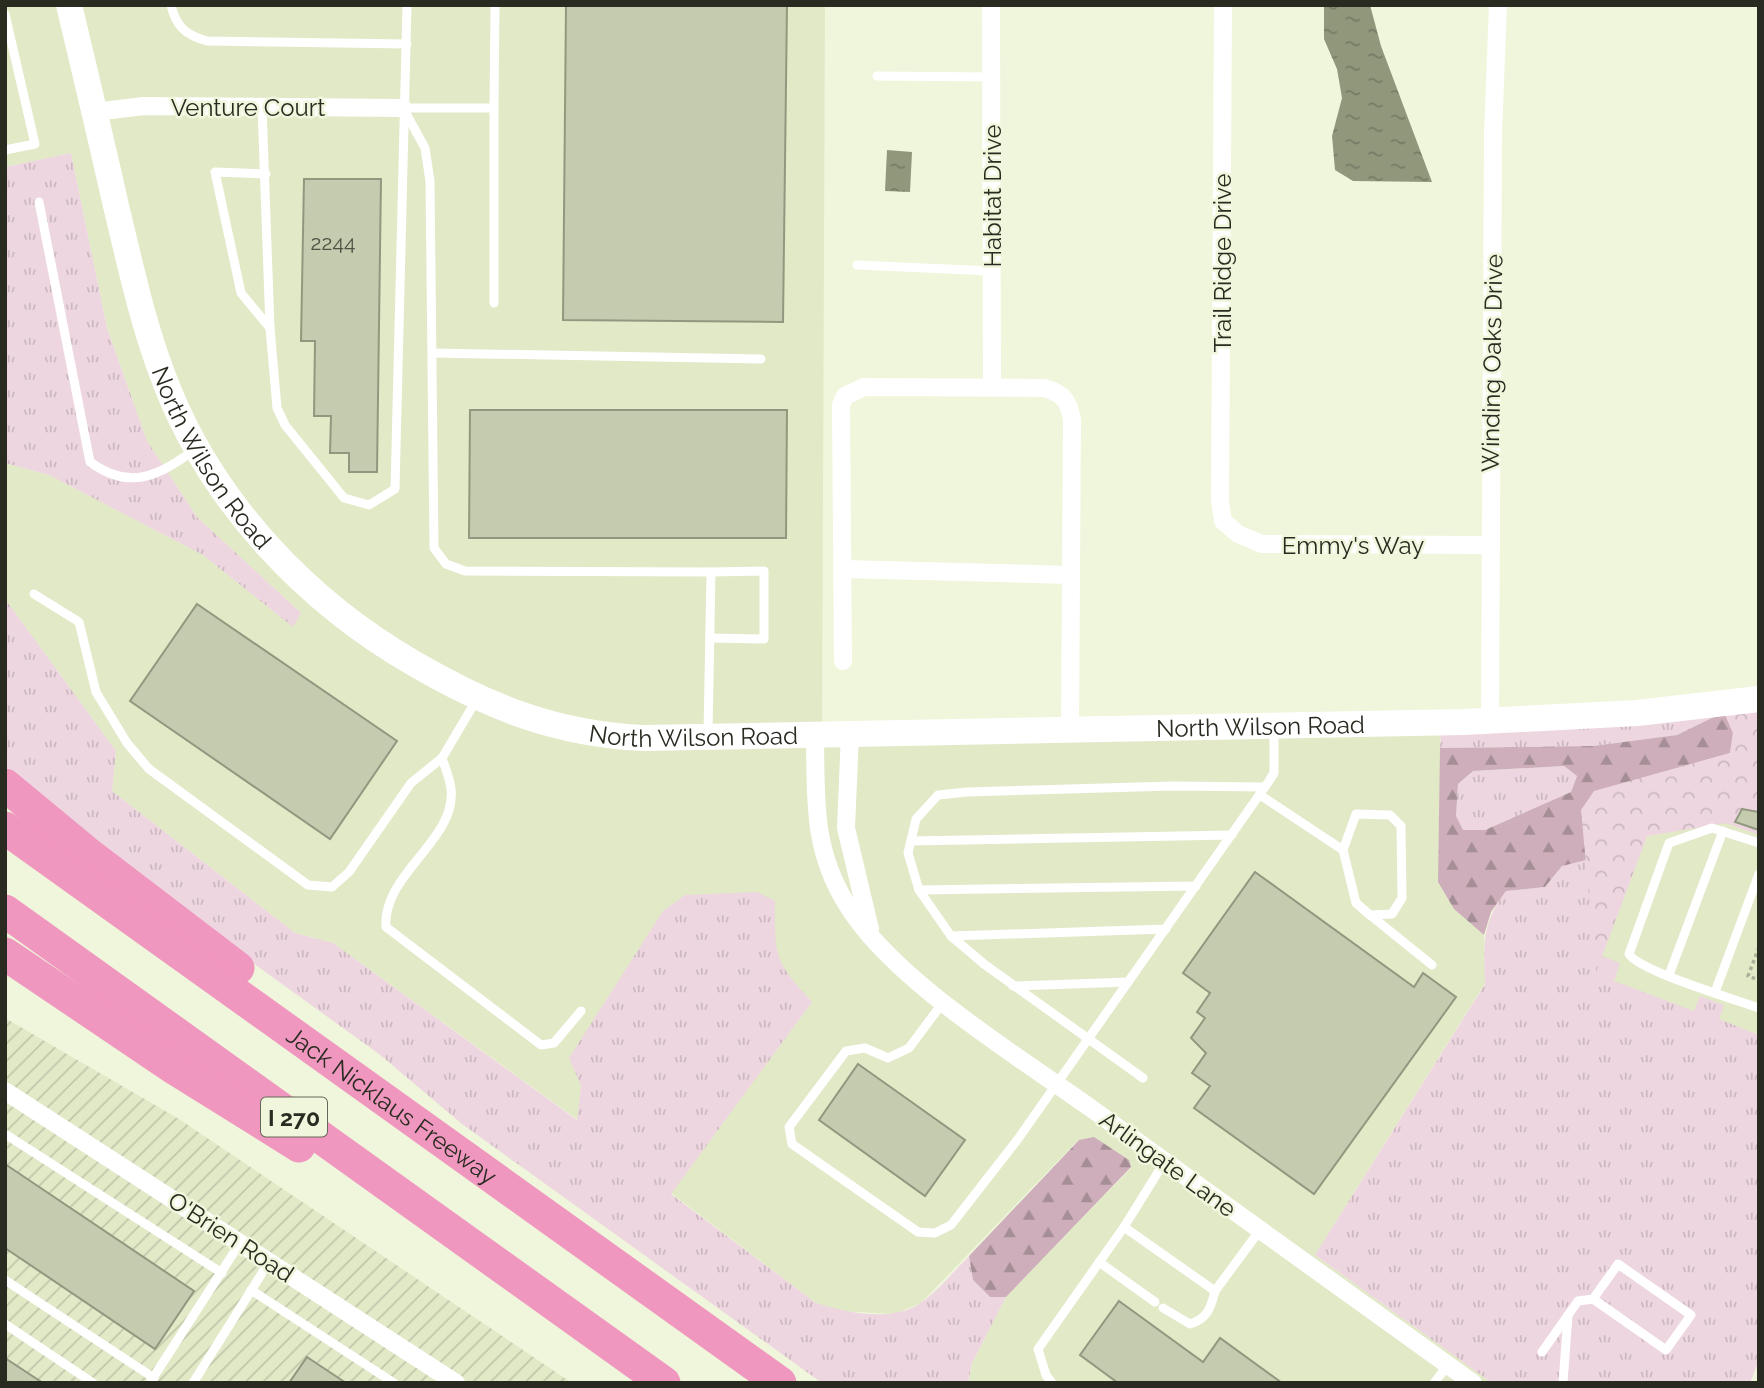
<svg xmlns="http://www.w3.org/2000/svg" width="1764" height="1388" font-family="Raleway,sans-serif">
<defs>
<pattern id="industrial-furrows" width="10" height="10" patternUnits="userSpaceOnUse" patternTransform="scale(1.75)"><rect width="10" height="10" fill="#e1e9c7"/><path d="M-1 1l2-2M0 10L10 0M9 11l2-2" fill="none" stroke="#c1c8ab"/></pattern>
<pattern id="grass-tufts" width="24" height="20" patternUnits="userSpaceOnUse" patternTransform="scale(1.75)"><rect width="24" height="20" fill="#eed6e0"/><path d="M3 7l-1-3M5 7V3M7 7l1-3M15 17l-1-3M17 17v-4M19 17l1-3" fill="none" stroke="#ccb8c0"/></pattern>
<pattern id="forest-firs" width="22" height="20" patternUnits="userSpaceOnUse" patternTransform="scale(1.75)"><rect width="22" height="20" fill="#cdaeba"/><path d="M5 1l3.5 6h-7zM16 11l3.5 6h-7z" fill="#a68e97"/></pattern>
<pattern id="park-crowns" width="20" height="18" patternUnits="userSpaceOnUse" patternTransform="scale(1.75)"><rect width="20" height="18" fill="#eed6e0"/><path d="M2 6a3 3 0 1 1 6 0M12 15a3 3 0 1 1 6 0" fill="none" stroke="#ccb8c0"/></pattern>
<pattern id="water-ripples" width="26" height="14" patternUnits="userSpaceOnUse" patternTransform="scale(1.75)"><rect width="26" height="14" fill="#91977b"/><path d="M2 4q2-2 4 0t4 0M15 11q2-2 4 0t4 0" fill="none" stroke="#767b64"/></pattern>
</defs>
<rect width="100%" height="100%" fill="#eff6db"/>
<g fill="#e1e9c7">
<polygon points="5,5 825,5 822,736 1441,719 1438,882 1454,909 1484,935 1485,983 1315,1255 1492,1383 968,1383 972,1363 1006,1297 1131,1168 1078,1140 921,1303 894,1314 840,1311 816,1303 671,1193 812,1002 791,980 775,954 775,901 581,1086 578,1120 333,943 295,933 112,791 116,751 5,599 5,463 49,475 203,555 293,626 301,613 197,517 147,441 107,328 71,153 5,167"/>
<polygon points="1759,708 1759,1063 1598,990 1594,791 1733,733"/>
</g>
<polygon fill="url(#industrial-furrows)" points="5,1018 179,1119 572,1383 5,1383"/>
<g fill="url(#grass-tufts)">
<polygon points="71,153 107,328 147,441 197,517 301,613 293,627 203,555 49,475 5,463 5,167"/>
<path d="M5,599L116,751L112,791L295,933L333,943L577,1120L581,1086L569,1058L663,911L685,895L757,892L775,901C775,956 773,960 812,1002L671,1194L816,1303C848,1313 893,1323 922,1302C939,1290 954,1271 969,1256L973,1280L990,1297H1006L972,1363L968,1383H822L462,1124L379,1054L185,914L52,808L5,766Z"/>
<path d="M1759,708L1726,821L1647,836L1602,956L1620,963L1614,981L1694,1011L1700,996L1724,1005L1719,1019L1759,1035V1360L1750,1383H1492L1315,1255L1485,984C1484,943 1481,925 1506,891L1545,887L1562,866L1724,712L1677,735L1593,746L1440,748L1441,733Z"/>
<polygon points="1564,766 1577,776 1571,792 1485,830 1462,830 1456,816 1458,784 1473,771"/>
</g>
<g fill="url(#forest-firs)" fill-rule="evenodd">
<path d="M1724,712L1733,733L1730,753L1594,792L1586,860L1562,866L1545,887L1506,891L1491,912L1484,935L1454,909L1438,882L1440,748L1593,746L1677,735ZM1564,766L1577,776L1571,792L1485,830H1463L1456,816L1458,784L1473,771Z"/>
<polygon points="1094,1137 1129,1160 1131,1167 1006,1297 990,1297 973,1280 969,1256 1079,1140"/>
</g>
<polygon fill="url(#park-crowns)" points="1759,708 1759,835 1726,823 1647,836 1596,972 1581,810 1594,791 1730,753 1733,733 1724,712"/>
<g fill="url(#water-ripples)">
<polygon points="1324,5 1370,5 1381,46 1432,182 1353,181 1335,170 1332,136 1342,98 1337,69 1324,39"/>
<polygon points="887,150 912,152 910,192 885,191"/>
</g>
<g fill="#c4cbae" stroke="#92987f" stroke-width="2">
<polygon points="566,5 787,5 783,322 563,320"/>
<polygon points="304,179 381,179 377,472 349,472 349,453 330,453 331,416 314,416 315,341 301,341"/>
<polygon points="470,410 787,410 786,538 469,538"/>
<polygon points="197,604 397,741 330,839 130,701"/>
<polygon points="1742,809 1759,812 1759,830 1735,822"/>
<polygon points="1255,872 1414,987 1423,973 1456,997 1314,1194 1194,1108 1210,1086 1192,1073 1206,1053 1191,1038 1205,1018 1197,1012 1210,993 1183,973"/>
<polygon points="858,1064 965,1140 925,1196 819,1120"/>
<polygon points="5,1164 194,1291 155,1349 5,1248"/>
<polygon points="1119,1301 1203,1362 1220,1338 1282,1383 1118,1383 1080,1355"/>
<polygon points="307,1357 346,1383 289,1383"/>
<polygon points="5,1358 43,1383 5,1383"/>
</g>
<g fill="none" stroke-linecap="round" stroke-linejoin="round">
<polyline stroke="#aaaf9a" stroke-width="3.5" stroke-dasharray="3.5 3.5" stroke-linecap="butt" points="1759,947 1748,976 1759,980"/>
<g stroke="#fff" stroke-width="9">
<path d="M171,5C176,27 186,35 207,41L407,44"/>
<polyline points="5,14 35,144 5,150"/>
<polyline points="877,76 992,77"/>
<polyline points="262,107 270,328 277,408 285,425 344,498 369,505 395,489 407,5"/>
<polyline points="403,108 425,148 430,181 434,548 446,564 465,571 711,572 708,733"/>
<polyline points="403,108 494,108 495,5"/>
<polyline points="266,174 215,172 241,293 270,328"/>
<path d="M39,202L90,462C131,492 159,475 196,449"/>
<polyline points="857,265 992,271"/>
<polyline points="494,303 494,108"/>
<polyline points="433,353 761,359"/>
<polyline points="34,594 79,622 96,692 127,743 149,769 308,885 332,887 349,872 411,783 442,758 477,699"/>
<polyline points="710,638 764,639 764,571 711,572"/>
<path d="M442,758C445,767 450,779 451,789C457,840 382,874 386,927L541,1045L554,1043L581,1011"/>
<polyline points="1260,795 1343,850 1356,903 1370,915 1392,914 1402,898 1401,826 1390,815 1356,814 1343,850"/>
<polyline points="911,841 1232,835"/>
<path d="M1759,843L1712,828L1669,843L1629,954C1639,971 1734,999 1759,1008"/>
<polyline points="919,890 1196,886"/>
<polyline points="1370,915 1432,965"/>
<polyline points="951,936 1166,929"/>
<polyline points="1669,975 1723,831"/>
<polyline points="1013,986 1128,982"/>
<polyline points="1715,992 1759,874"/>
<polyline points="944,1001 909,1048 888,1058 865,1048 846,1051 789,1127 792,1144 918,1232 935,1233 951,1225 1018,1139 1269,781 1274,773 1274,727"/>
<polyline points="1143,1078 984,964 951,936 919,890 908,853 916,819 938,795 967,792 1173,786 1265,787"/>
<polyline points="5,1134 222,1273"/>
<polyline points="1124,1227 1215,1291 1260,1230"/>
<polyline points="1099,1262 1155,1302"/>
<polyline points="5,1280 154,1378"/>
<polyline points="251,1290 394,1383"/>
<path d="M1163,1308L1190,1324C1207,1319 1211,1308 1215,1291"/>
<polyline points="5,1324 93,1383"/>
<polyline points="1542,1352 1578,1301 1593,1299 1618,1264 1691,1315 1666,1350 1593,1299"/>
<polyline points="151,1381 240,1243"/>
<polyline points="193,1383 269,1262"/>
<polyline points="1052,1383 1046,1375 1038,1349 1124,1227 1165,1161"/>
<polyline points="1434,1383 1448,1365"/>
<polyline points="1563,1383 1568,1315"/>
</g>
<g stroke="#fff" stroke-width="18">
<polyline points="991,5 992,387"/>
<polyline points="1223,5 1220,501 1223,521 1238,534 1262,544 1490,545"/>
<polyline points="94,112 144,106 403,108"/>
<polyline points="843,569 1071,575"/>
<path d="M843,661L841,405L845,396L864,387L1044,388C1063,393 1069,401 1072,420L1070,729"/>
<polyline points="1490,721 1493,134 1498,5"/>
<polyline points="850,734 846,828 870,929"/>
<path d="M815,735C816,797 812,848 846,903C891,979 1018,1056 1092,1109C1219,1200 1346,1292 1473,1383"/>
<polyline points="5,1091 456,1383"/>
</g>
<path stroke="#fff" stroke-width="26" id="s1" d="M69,5C85,72 101,139 116,206C131,268 144,330 168,389C215,505 307,602 415,664C489,707 556,734 643,738L1464,722L1637,713L1759,699"/>
<g stroke="#f097bf" stroke-width="33">
<polyline points="5,785 86,852 238,968"/>
<path id="s2" d="M5,828L780,1383"/>
<polyline points="5,911 664,1383"/>
<polyline points="5,954 174,1068 299,1146"/>
</g>
</g>
<g text-anchor="middle" dominant-baseline="central" stroke-width="5" stroke-linejoin="round" paint-order="stroke">
<g font-size="21" fill="#505344">
<text x="333" y="242">2244</text>
</g>
<rect fill="#eff6db" stroke="#646859" stroke-width="2" x="261" y="1097.5" width="66" height="39" rx="5"/>
<g font-size="23" font-weight="bold" fill="#292b21">
<text x="294" y="1117">I 270</text>
</g>
<g font-size="24" fill="#292b21" stroke="#eff6db">
<text x="248" y="107">Venture Court</text>
<text transform="translate(992 196) rotate(-90)">Habitat Drive</text>
<text transform="translate(1222 263) rotate(-90)">Trail Ridge Drive</text>
<text transform="translate(1492 363) rotate(-89)">Winding Oaks Drive</text>
<text stroke="none"><textPath href="#s1" startOffset="478">North Wilson Road</textPath></text>
<text x="1353" y="545">Emmy's Way</text>
<text stroke="none"><textPath href="#s1" startOffset="1633">North Wilson Road</textPath></text>
<text stroke="none"><textPath href="#s1" startOffset="1066">North Wilson Road</textPath></text>
<text stroke="none"><textPath href="#s2" startOffset="476">Jack Nicklaus Freeway</textPath></text>
<text transform="translate(1168 1164) rotate(36)">Arlingate Lane</text>
<text transform="translate(231 1237) rotate(33)">O'Brien Road</text>
</g>
</g>
<rect width="1764" height="1388" fill="none" stroke="#292b21" stroke-width="14"/>
</svg>
